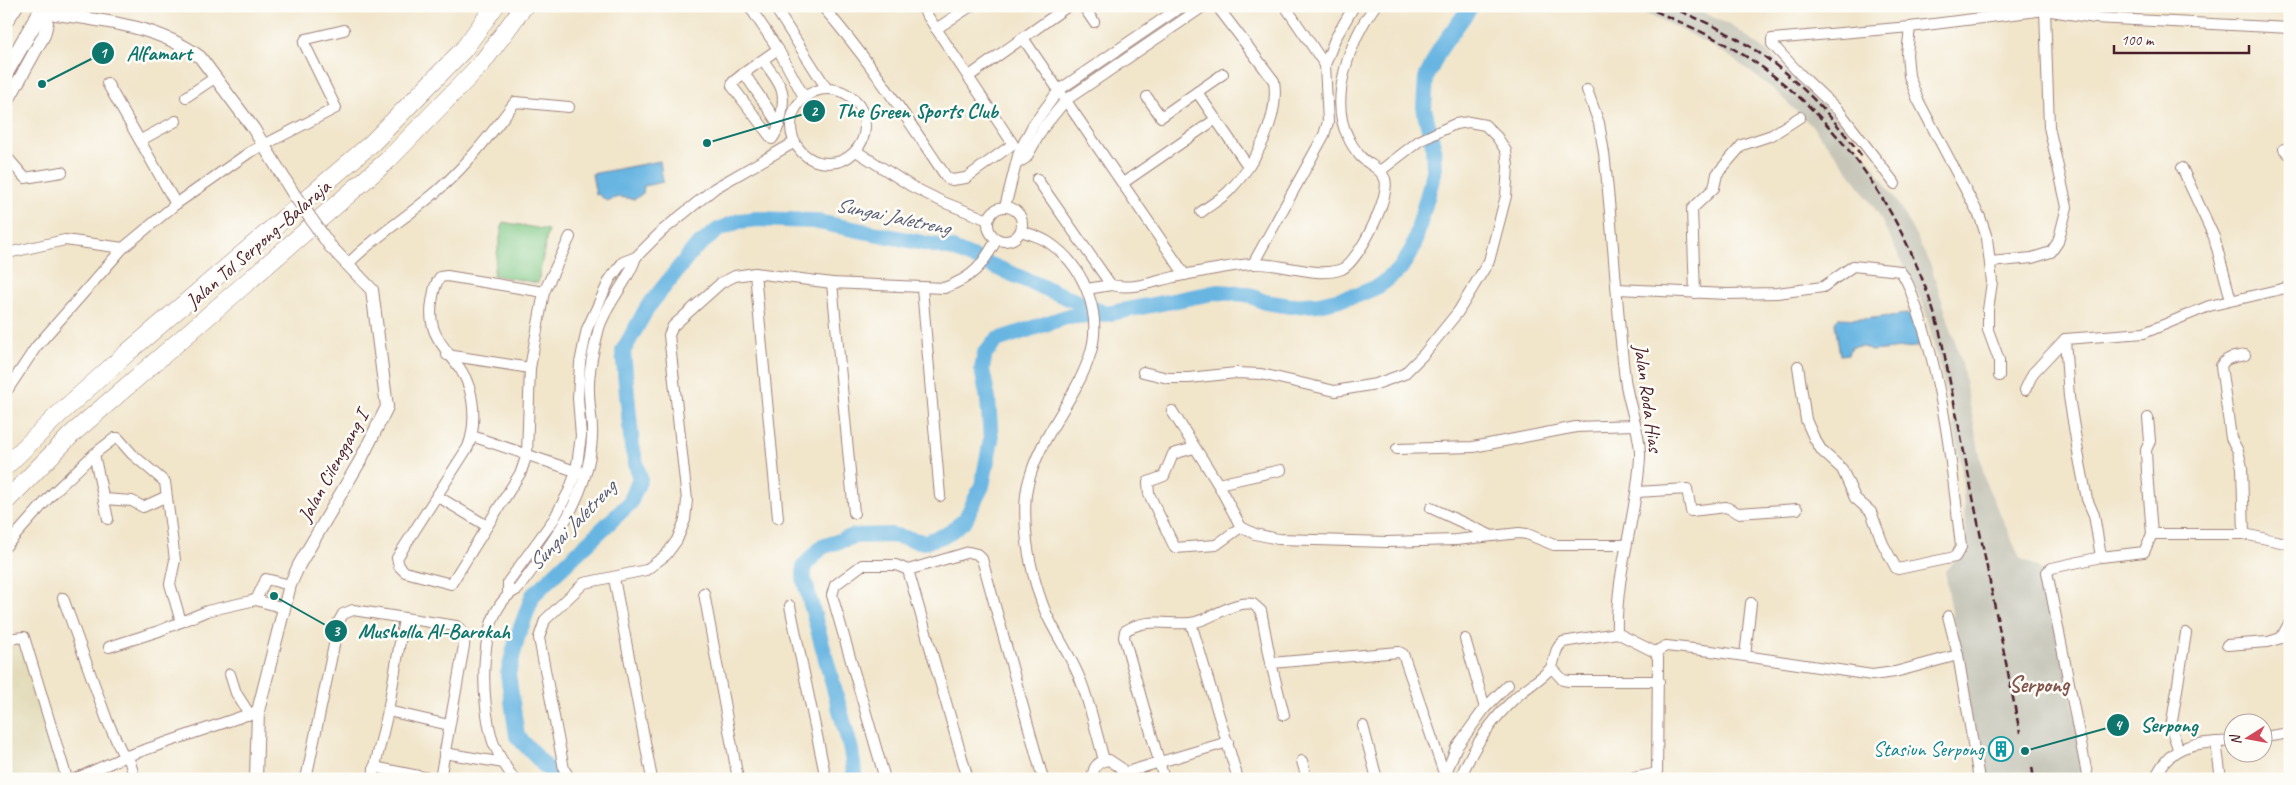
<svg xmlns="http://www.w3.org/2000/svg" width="2296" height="785" font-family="Caveat,sans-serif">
<rect width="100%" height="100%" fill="#fdfcf7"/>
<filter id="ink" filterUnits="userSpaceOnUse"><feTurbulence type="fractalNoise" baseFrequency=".02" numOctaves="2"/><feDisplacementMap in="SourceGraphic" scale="10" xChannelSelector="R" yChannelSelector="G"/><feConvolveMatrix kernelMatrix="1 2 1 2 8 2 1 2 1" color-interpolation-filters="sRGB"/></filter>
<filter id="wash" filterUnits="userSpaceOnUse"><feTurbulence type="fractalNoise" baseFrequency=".0096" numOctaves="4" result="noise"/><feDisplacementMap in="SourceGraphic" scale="20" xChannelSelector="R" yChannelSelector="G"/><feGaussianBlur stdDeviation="1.12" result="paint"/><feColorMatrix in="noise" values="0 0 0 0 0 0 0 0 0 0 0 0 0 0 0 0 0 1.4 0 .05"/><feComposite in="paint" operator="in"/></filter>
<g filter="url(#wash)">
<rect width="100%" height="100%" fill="#f1e5ca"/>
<polygon fill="#e3dbba" points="22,643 65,779 6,779 6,646"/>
<polygon fill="#c6c5b8" points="1629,6 1689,6 1734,27 1784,65 1832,112 1872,164 1904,213 1931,266 1961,360 1985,481 2020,558 2046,572 2088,779 1980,779 1945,571 1966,547 1962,472 1953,419 1924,306 1877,212 1846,167 1811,125 1773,89 1728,55 1686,32"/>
<polygon fill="#7dc784" stroke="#647358" points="503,222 548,230 538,283 493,275"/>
<g fill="#68b5e2" stroke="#596a86">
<polygon points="660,161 663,182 644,186 643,193 635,199 618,197 607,201 598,194 596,195 592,174"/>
<path d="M1907,314C1918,319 1922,335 1925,346L1871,351L1861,346L1851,347L1848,354L1840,355L1835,323L1838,318L1865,319Z"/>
</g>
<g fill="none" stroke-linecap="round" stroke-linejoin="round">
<g stroke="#68b5e2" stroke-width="16">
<polyline points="557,779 517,736 508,674 517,638 533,595 630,503 640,479 632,447 623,351 647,308 694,249 718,230 739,221 757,219 813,221 953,249 1106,314 1218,292 1246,294 1265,302 1291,306 1319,304 1358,295 1379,286 1400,269 1413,248 1434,172 1433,145 1424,109 1426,78 1440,49 1471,6"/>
<polyline points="855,779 851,750 804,579 804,566 822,547 854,536 891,535 924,542 946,535 965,520 982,486 991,440 988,399 982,369 985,353 997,340 1066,317 1101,314"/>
</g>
</g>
</g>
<g filter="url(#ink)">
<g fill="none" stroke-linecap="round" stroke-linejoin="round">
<defs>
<g id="minor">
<polyline points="749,6 778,49 804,97"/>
<polyline points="774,6 827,89"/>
<path d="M822,6C869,59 907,119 947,178L952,180L966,178L1013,144L921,6"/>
<polyline points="1083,6 1094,22"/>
<polyline points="1910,27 1907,54 1909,76 1918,100 1980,217 1987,238 1992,282 1988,310 1988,330 1999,360 1999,376"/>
<polyline points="936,29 971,6"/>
<polyline points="1023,38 1185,275"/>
<polyline points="778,49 744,73 779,125"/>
<polyline points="1325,65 1335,39 1354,6"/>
<path d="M744,73L733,82L732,86L772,139C777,133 779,125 781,117C787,87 779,84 763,60"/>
<polyline points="968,77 1068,6"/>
<polyline points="107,83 176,204"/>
<circle cx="828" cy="126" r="37"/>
<path d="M1587,90L1599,123L1604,153C1613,228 1616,304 1625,379C1628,404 1641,434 1640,457C1637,517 1615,573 1617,633"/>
<polyline points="1197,92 1248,166"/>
<polyline points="186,97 216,77"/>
<polyline points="1147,97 1161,117 1223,74"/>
<polyline points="141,140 176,121"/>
<polyline points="2284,149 2290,155"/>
<polyline points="856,151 911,186 943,202 988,220"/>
<polyline points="6,156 25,178 62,172"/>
<polyline points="1018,163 1026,158 1043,128 1066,100 1204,6"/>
<polyline points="2182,168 2214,237 2231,300"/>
<path d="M1037,179L1111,285C1133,290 1152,282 1174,277C1199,272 1226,266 1252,264C1279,262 1317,279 1342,269C1359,261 1391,196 1385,179C1380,167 1368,165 1360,156C1356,151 1351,144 1348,137C1328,99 1351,38 1375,6"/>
<polyline points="1123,183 1216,119"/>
<polyline points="1895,184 1839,111 1799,73 1772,44 1772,39 1910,27 2045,10 2095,18 2290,28"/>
<polyline points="1005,207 1019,152 1033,125 1059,90 1182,6"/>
<circle cx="1005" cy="224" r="17"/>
<path d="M1201,212C1210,205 1221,199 1229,191C1255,164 1280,119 1274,81L1217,6"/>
<path d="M1021,231C1030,234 1040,237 1048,242C1085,266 1104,316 1089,358C1074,401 1041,435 1029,480C1024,496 1025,515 1026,532C1028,558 1036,589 1046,613C1057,637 1073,659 1082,684C1091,709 1097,735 1104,760"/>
<polyline points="12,252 65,240 123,248"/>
<polyline points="1990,262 2032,258 2051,252 2058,242 2067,207 2049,127 2045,10"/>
<polyline points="1253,264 1324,135 1328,122 1325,65 1285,6"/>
<path d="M347,265C370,241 398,223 424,202C460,174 488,138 515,102L569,107"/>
<polyline points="755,273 778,518"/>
<polyline points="832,283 854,513"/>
<polyline points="922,288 940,496"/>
<polyline points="1087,289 1111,285"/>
<path d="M1617,289L1727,294L1777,293L1823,287L1853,266L1900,271C1909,281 1912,296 1917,309C1944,386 1952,466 1961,547L1955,557L1898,569L1896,568L1883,544L1871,512L1855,498L1842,469L1822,451L1814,438L1806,420L1798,366"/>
<path d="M544,292L447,276L440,277C434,285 434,292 432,302C425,344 459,354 469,387C475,406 475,429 468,447L397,558L399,566L405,572L451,584L521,472L527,454L530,368L544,292L570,237"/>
<polyline points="1695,293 1692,209 1714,188 1717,174 1742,145 1772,135 1800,117"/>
<polyline points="2065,339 2069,397 2079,458 2087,499 2094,515 2101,557 2144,552 2152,534 2244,534 2290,544"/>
<polyline points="447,355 530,368"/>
<polyline points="1143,372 1168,378 1189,378 1236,373 1261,374 1335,391 1376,384 1404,374 1424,354 1458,312 1489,261 1506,196 1508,166 1506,151 1497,137 1485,125 1469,122 1455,124 1419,141 1380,171"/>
<polyline points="2025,390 2033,373 2065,339 2144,333 2209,306 2290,287"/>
<polyline points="6,392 36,347 123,248 176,204 250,152 336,108 304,43 306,39 344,30"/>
<polyline points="1172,411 1218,484 1241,527 1255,534 1278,539 1387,542 1456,540 1519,533 1527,534 1554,545 1625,545"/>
<polyline points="2148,418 2150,441 2146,450 2147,472 2152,534"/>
<polyline points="472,436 581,473"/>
<polyline points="1194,448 1173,454 1164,476 1148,482 1149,494 1175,548 1216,545 1241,527"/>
<polyline points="1397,449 1473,447 1576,427 1634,425"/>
<polyline points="94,454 115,438 118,438 132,454 165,482 175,560 170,584 181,622"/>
<polyline points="1218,484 1281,470"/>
<polyline points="1637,492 1687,489 1691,511 1726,507 1738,513 1797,509"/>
<polyline points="437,496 487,526"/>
<polyline points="104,499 132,501 143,507 165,497"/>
<polyline points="1431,508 1492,536"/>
<path d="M2244,534L2242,467L2238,451L2231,438L2221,366C2225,357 2236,357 2245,355"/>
<polyline points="6,546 54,492 94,454 108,519"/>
<polyline points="908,570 968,779"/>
<polyline points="614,578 652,779"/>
<polyline points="704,593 738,779"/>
<polyline points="508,594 508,582 554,519 569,491 576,472 581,436 578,398 580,363 587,329 610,279 623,262 636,257 662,231 715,188 795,142"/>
<polyline points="63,598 107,720 124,757"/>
<polyline points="256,600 266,579 290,585"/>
<polyline points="790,606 826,779"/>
<polyline points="1948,616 1958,655 1979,779"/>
<polyline points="1191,623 1238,779"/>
<polyline points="1617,633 1655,652 1658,658 1657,779"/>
<polyline points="6,639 24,637 67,779"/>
<polyline points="1465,639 1485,708"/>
<polyline points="2227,645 2268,642 2281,638 2290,622"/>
<polyline points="109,647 159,631 207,611 251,601 256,600 284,608"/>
<polyline points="1655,652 1666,646 1711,651 1872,675 1895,672 1958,655"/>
<polyline points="1745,656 1751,603"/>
<polyline points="1271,663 1399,652 1403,654 1445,776"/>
<polyline points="1552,668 1563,680 1569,681 1659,681"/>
<polyline points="230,674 236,693 250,715"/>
<polyline points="388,711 449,725"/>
<polyline points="1363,726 1377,779"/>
<polyline points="2264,737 2290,733"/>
<polyline points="2216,742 2221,779"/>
<polyline points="2178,748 2171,728 2186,633"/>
<polyline points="444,753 504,763"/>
<polyline points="128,756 135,779"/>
<polyline points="1302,761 1307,779"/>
<polyline points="374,767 433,779"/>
<polyline points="1123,773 1228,742"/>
<polyline points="1444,778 1456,748 1485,708 1508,685"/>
<polyline points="75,779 124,757 258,711"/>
<path d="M306,779L339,621L343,614L353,610L456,626C465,632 465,636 464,646L440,779"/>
<polyline points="372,779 388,711 404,619"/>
<path d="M514,779C506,768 498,754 493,742C481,704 475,609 518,589C552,543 589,497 592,437C593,422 589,407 589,392C588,371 594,348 599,328C607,302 628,283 636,257"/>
<path d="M570,779L564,769L539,638L545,620L584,583L646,570L666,555L677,540L685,520L687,500L669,335L673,326L721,283L735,276L755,273L832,283L944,288C974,277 982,266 997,239"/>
<polyline points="885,779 832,595 835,585 862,565 896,565 908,570 969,552 977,554 982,559 1043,779"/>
<path d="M1093,779C1092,767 1098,761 1109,760L1121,768L1123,778"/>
<path d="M1164,779L1124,637L1125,631C1147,617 1166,625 1190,623C1211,621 1231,600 1253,604L1261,611L1271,663L1284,715"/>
<path d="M1460,779C1472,749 1491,721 1514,699C1525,688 1540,680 1550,669C1557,660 1552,651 1563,642L1617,633"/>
<polyline points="1629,779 1657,773"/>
<polyline points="2088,779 2047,572 2052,568 2101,557"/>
<path d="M2155,779C2171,741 2197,744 2234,741"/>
</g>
<g id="tertiary">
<path d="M41,12C95,20 154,23 200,57L253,128L293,193"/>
<polyline points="6,104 44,35 47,23 41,12"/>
<polyline points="256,779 258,711 290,585 299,565 360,461 387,407 372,290 330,246"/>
</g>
<g id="primary">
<polyline points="6,20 15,6"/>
<polyline points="6,72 44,6"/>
</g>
<g id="motorway">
<polyline points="6,466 58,415 127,353 372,143 464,49 495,6"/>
<polyline points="6,501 72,434 388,160 482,63 524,6"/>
</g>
</defs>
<use href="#minor" stroke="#9e827a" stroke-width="12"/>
<use href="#tertiary" stroke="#9e827a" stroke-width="14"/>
<use href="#primary" stroke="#9e827a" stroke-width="17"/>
<use href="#motorway" stroke="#9e827a" stroke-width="19"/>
<use href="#minor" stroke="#fff" stroke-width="10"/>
<use href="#tertiary" stroke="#fff" stroke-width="12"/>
<use href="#primary" stroke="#fff" stroke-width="15"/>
<use href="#motorway" stroke="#fff" stroke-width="18"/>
<g stroke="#4a1f2b" stroke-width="2.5" stroke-dasharray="8 4" stroke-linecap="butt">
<path d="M1644,6C1670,18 1698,29 1723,43C1834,103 1910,218 1941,337L2020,733"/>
<path d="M1669,6C1688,15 1707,22 1725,32C1780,61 1828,109 1863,158"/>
<polyline points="2032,767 2034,779"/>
</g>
<defs>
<polyline id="tertiary-bridge" points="293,193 330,246"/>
</defs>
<use href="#tertiary-bridge" stroke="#9e827a" stroke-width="14" stroke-linecap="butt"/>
<use href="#tertiary-bridge" stroke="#fff" stroke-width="12"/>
</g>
</g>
<defs>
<symbol id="building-ring" viewBox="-11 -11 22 22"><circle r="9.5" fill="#fdfcf7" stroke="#0f9aa8" stroke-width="1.5"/><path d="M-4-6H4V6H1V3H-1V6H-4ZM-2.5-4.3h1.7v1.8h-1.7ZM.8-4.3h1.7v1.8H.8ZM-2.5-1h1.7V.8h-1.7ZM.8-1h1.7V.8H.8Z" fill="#0f9aa8"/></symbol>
</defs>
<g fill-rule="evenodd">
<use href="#building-ring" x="1987" y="735" width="28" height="28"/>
</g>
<g text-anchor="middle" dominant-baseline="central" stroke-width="5" stroke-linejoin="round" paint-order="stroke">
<g font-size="20" fill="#4a1f2b" stroke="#fdfcf7">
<text transform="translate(258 244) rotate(-41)">Jalan Tol Serpong–Balaraja</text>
<text transform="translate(1648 398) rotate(82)">Jalan Roda Hias</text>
<text transform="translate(333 466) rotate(-61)">Jalan Cilenggang I</text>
</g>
<g font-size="20" fill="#0d838f" stroke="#fdfcf7" text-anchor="end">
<text x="1984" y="749">Stasiun Serpong</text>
</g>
<g font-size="21" font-style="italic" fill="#565b74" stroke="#fdfcf7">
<text transform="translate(893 216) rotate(12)">Sungai Jaletreng</text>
<text transform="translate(572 525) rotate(-46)">Sungai Jaletreng</text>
</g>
<g font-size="22" font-weight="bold" fill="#83544b" stroke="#fdfcf7">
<text x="2039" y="685">Serpong</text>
</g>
</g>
<path fill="none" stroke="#0f766e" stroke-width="2" d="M42 84L103 53M707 143L814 111M274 596L336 631M2025 751L2118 725"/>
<g fill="#0f766e" stroke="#fdfcf7" stroke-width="2">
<circle cx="42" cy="84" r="5"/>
<circle cx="707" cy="143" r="5"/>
<circle cx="274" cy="596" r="5"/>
<circle cx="2025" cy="751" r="5"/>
<circle cx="103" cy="53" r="12"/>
<circle cx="814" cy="111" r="12"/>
<circle cx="336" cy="631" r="12"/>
<circle cx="2118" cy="725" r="12"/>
</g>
<g font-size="15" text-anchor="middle" font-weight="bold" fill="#fff">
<text x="103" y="58">1</text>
<text x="814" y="116">2</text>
<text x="336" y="636">3</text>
<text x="2118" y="730">4</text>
</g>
<g font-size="21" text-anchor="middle" font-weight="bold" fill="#0f766e" stroke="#fdfcf7" stroke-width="5" stroke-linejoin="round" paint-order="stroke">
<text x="159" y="60">Alfamart</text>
<text x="917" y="118">The Green Sports Club</text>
<text x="434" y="638">Musholla Al-Barokah</text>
<text x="2169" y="732">Serpong</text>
</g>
<rect width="2296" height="785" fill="none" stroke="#fdfcf7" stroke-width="25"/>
<g transform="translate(2248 738) rotate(259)"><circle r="24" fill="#fdfcf7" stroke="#b5a4a5"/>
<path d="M0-4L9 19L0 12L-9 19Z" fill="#d1495b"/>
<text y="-8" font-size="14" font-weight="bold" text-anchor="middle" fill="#4a1f2b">N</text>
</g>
<path d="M2114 45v8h135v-8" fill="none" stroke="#4a1f2b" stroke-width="2.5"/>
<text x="2121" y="45" font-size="15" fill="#4a1f2b" stroke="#fdfcf7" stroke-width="4" paint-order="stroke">100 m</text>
</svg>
